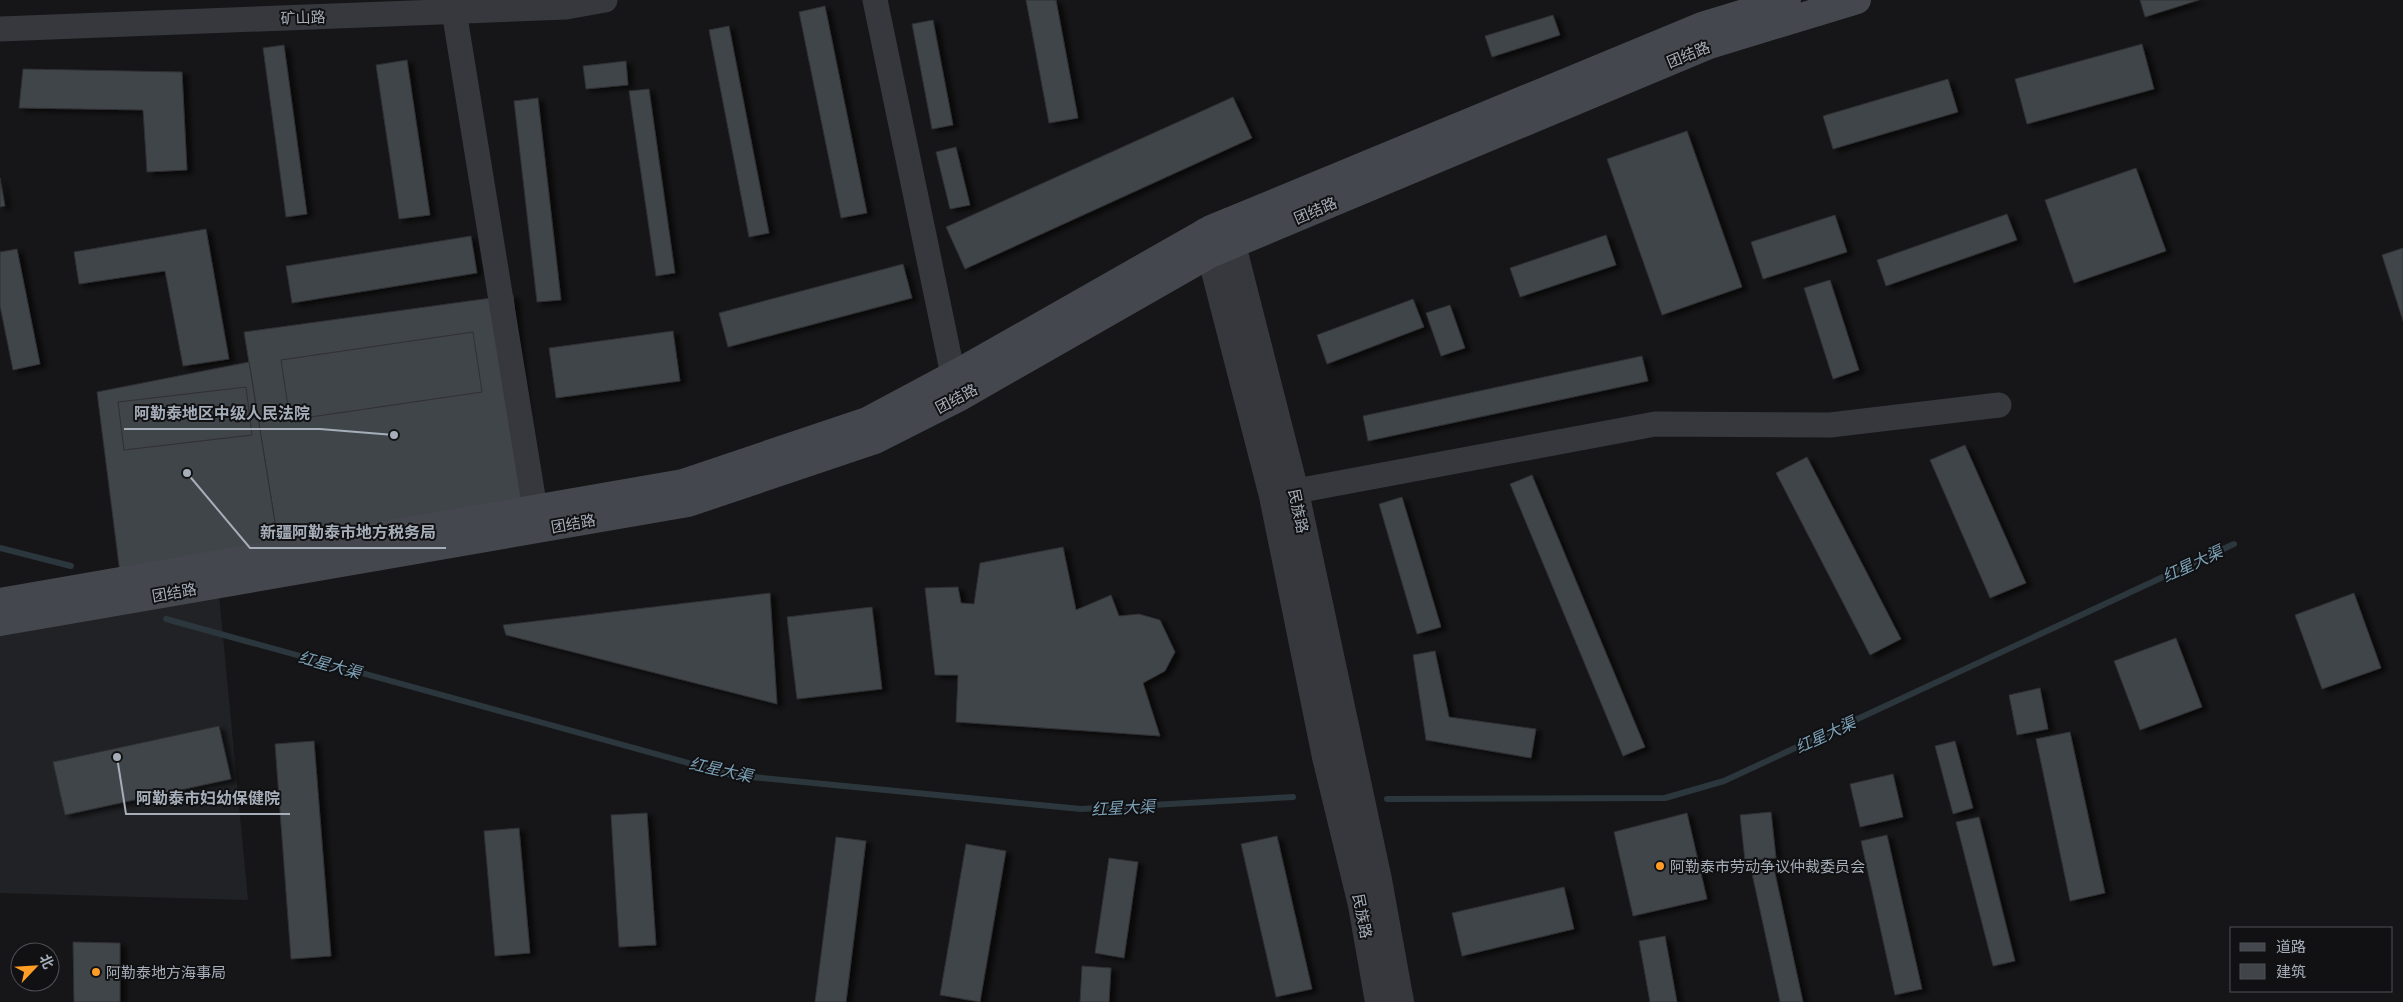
<svg xmlns="http://www.w3.org/2000/svg" width="2403" height="1002" font-family="Lato,'Noto Sans SC',sans-serif">
<defs>
<filter id="shadow"><feDropShadow dx="5.5" dy="3" stdDeviation="2.5" flood-color="#0009"/></filter>
</defs>
<rect width="100%" height="100%" fill="#161618"/>
<polygon fill="#212225" points="218,584 248,900 0,893 0,622"/>
<g fill="none" stroke-linecap="round" stroke-linejoin="round">
<g stroke="#2b373d" stroke-width="6">
<polyline points="0,548 71,566"/>
<polyline points="166,619 732,775 1081,809 1293,797"/>
<polyline points="1387,799 1665,798 1724,781 2234,544"/>
</g>
</g>
<g fill="#414448" stroke="#2f3034" filter="url(#shadow)">
<polygon points="1026,0 1056,0 1078,118 1049,123"/>
<polygon points="2140,0 2199,0 2145,17"/>
<polygon points="825,6 867,213 841,218 799,12"/>
<polygon points="1553,15 1560,35 1492,57 1485,36"/>
<polygon points="933,20 953,125 932,129 912,24"/>
<polygon points="729,26 769,233 749,237 709,30"/>
<polygon points="2142,44 2154,89 2027,124 2015,79"/>
<polygon points="284,45 307,214 286,217 263,48"/>
<polygon points="407,60 430,215 399,219 376,65"/>
<polygon points="626,61 628,85 586,89 583,66"/>
<polygon points="23,69 182,72 187,170 147,172 143,110 19,108"/>
<polygon points="1948,79 1958,112 1833,149 1823,116"/>
<polygon points="649,89 675,273 656,276 629,91"/>
<polygon points="1233,97 1252,138 965,269 946,227"/>
<polygon points="538,98 561,300 537,302 514,101"/>
<polygon points="1687,131 1742,287 1662,315 1607,159"/>
<polygon points="956,147 970,205 950,209 936,152"/>
<polygon points="2136,168 2166,251 2074,283 2045,200"/>
<polygon points="0,178 5,206 0,207"/>
<polygon points="2007,214 2017,240 1886,286 1877,260"/>
<polygon points="1835,215 1847,252 1763,279 1751,242"/>
<polygon points="206,229 229,359 183,366 165,271 79,284 74,252"/>
<polygon points="1606,235 1616,265 1520,297 1510,268"/>
<polygon points="471,236 477,273 292,303 286,266"/>
<polygon points="2403,248 2403,321 2382,255"/>
<polygon points="17,249 40,364 13,370 0,306 0,252"/>
<polygon points="903,264 912,298 728,347 719,313"/>
<polygon points="1830,280 1859,370 1833,379 1804,288"/>
<polygon points="513,295 535,509 280,553 244,332"/>
<polygon points="1413,299 1424,327 1327,364 1317,335"/>
<polygon points="1450,305 1465,348 1441,356 1426,313"/>
<polygon points="673,331 680,381 556,398 549,348"/>
<polygon points="473,332 482,392 290,420 281,360"/>
<polygon points="1642,356 1648,381 1368,441 1363,416"/>
<polygon points="249,362 280,553 121,581 97,392"/>
<polygon points="246,387 252,435 124,450 118,402"/>
<polygon points="1965,445 2026,583 1990,598 1930,460"/>
<polygon points="1807,457 1901,639 1870,655 1776,473"/>
<polygon points="1532,475 1645,747 1623,756 1510,484"/>
<polygon points="1402,497 1441,627 1417,634 1379,504"/>
<polygon points="1063,547 1076,610 1111,595 1119,616 1139,614 1160,620 1175,652 1165,671 1143,683 1160,736 956,722 958,675 935,675 925,588 958,587 961,603 974,604 980,563"/>
<polygon points="770,593 777,704 506,635 503,625"/>
<polygon points="2354,593 2381,668 2322,689 2295,615"/>
<polygon points="872,607 882,689 797,699 787,617"/>
<polygon points="2176,638 2202,707 2140,730 2114,661"/>
<polygon points="1435,651 1449,717 1536,729 1531,758 1426,740 1413,655"/>
<polygon points="2040,688 2048,729 2017,735 2009,695"/>
<polygon points="219,726 231,779 65,815 53,762"/>
<polygon points="2070,732 2105,893 2070,901 2036,739"/>
<polygon points="314,741 331,956 291,959 275,744"/>
<polygon points="1955,741 1973,808 1953,814 1935,746"/>
<polygon points="1893,774 1903,817 1860,827 1850,784"/>
<polygon points="1771,812 1776,858 1745,861 1740,815"/>
<polygon points="647,813 656,945 619,947 611,815"/>
<polygon points="1687,813 1707,899 1633,916 1614,832"/>
<polygon points="1979,817 2015,961 1993,966 1956,822"/>
<polygon points="519,828 530,953 495,956 484,831"/>
<polygon points="1887,835 1922,989 1895,995 1861,841"/>
<polygon points="1277,836 1312,989 1276,997 1241,844"/>
<polygon points="836,837 866,841 846,1002 815,1002"/>
<polygon points="966,844 1006,851 980,1002 940,995"/>
<polygon points="1109,858 1138,862 1124,958 1095,953"/>
<polygon points="1773,864 1803,1002 1780,1002 1751,869"/>
<polygon points="1564,887 1574,929 1462,956 1452,913"/>
<polygon points="1665,936 1677,1002 1650,1002 1639,941"/>
<polygon points="73,942 120,943 120,1002 74,1002"/>
<polygon points="1082,966 1111,968 1109,1002 1080,1002"/>
</g>
<g fill="none" stroke-linecap="round" stroke-linejoin="round">
<g stroke="#36383d" stroke-width="25">
<polyline points="875,0 957,394"/>
<polyline points="454,11 535,509"/>
<polyline points="0,29 566,7 605,0"/>
<polyline points="1275,495 1655,424 1830,425 1999,405"/>
</g>
<g stroke="#36383d" stroke-width="28">
<polyline points="1229,222 1232,245 1295,492 1378,880 1400,1002"/>
<polyline points="1205,232 1273,496 1326,757 1362,905 1379,1002"/>
</g>
<g stroke="#44474d" stroke-width="28">
<polyline points="0,602 683,483 867,421 968,367 1211,229 1702,26 1787,0"/>
<polyline points="0,622 688,503 875,440 958,398 1210,254 1709,45 1857,0"/>
</g>
</g>
<g fill="#ff9d26" stroke="#111113" stroke-width="2">
<circle cx="1660" cy="866" r="5"/>
<circle cx="96" cy="972" r="5"/>
</g>
<g text-anchor="middle" dominant-baseline="central" stroke-width="4" stroke-linejoin="round" paint-order="stroke">
<g font-size="15" fill="#a6aeb9" stroke="#111113">
<text transform="translate(303 17) rotate(-2)">矿山路</text>
<text transform="translate(1688 54) rotate(-22)">团结路</text>
<text transform="translate(1315 210) rotate(-23)">团结路</text>
<text transform="translate(956 398) rotate(-28)">团结路</text>
<text transform="translate(1299 511) rotate(78)">民族路</text>
<text transform="translate(573 523) rotate(-10)">团结路</text>
<text transform="translate(174 592) rotate(-10)">团结路</text>
<text transform="translate(1363 916) rotate(79)">民族路</text>
</g>
<g font-size="15" fill="#a6aeb9" stroke="#111113" text-anchor="start">
<text x="1670" y="866">阿勒泰市劳动争议仲裁委员会</text>
<text x="106" y="972">阿勒泰地方海事局</text>
</g>
<g font-size="16" font-style="italic" fill="#7ba1b7" stroke="#111113">
<text transform="translate(2192 563) rotate(-25)">红星大渠</text>
<text transform="translate(330 664) rotate(15)">红星大渠</text>
<text transform="translate(1825 734) rotate(-25)">红星大渠</text>
<text transform="translate(721 769) rotate(12)">红星大渠</text>
<text transform="translate(1123 807) rotate(-3)">红星大渠</text>
</g>
</g>
<path fill="none" stroke="#a6aeb9" stroke-width="2" d="M394 435L320 429H124M187 473L250 548H446M117 757L126 814H290"/>
<g fill="#a6aeb9" stroke="#111113" stroke-width="2">
<circle cx="394" cy="435" r="5"/>
<circle cx="187" cy="473" r="5"/>
<circle cx="117" cy="757" r="5"/>
</g>
<g font-size="16" text-anchor="middle" font-weight="bold" fill="#a6aeb9" stroke="#111113" stroke-width="4" stroke-linejoin="round" paint-order="stroke">
<text x="222" y="419">阿勒泰地区中级人民法院</text>
<text x="348" y="538">新疆阿勒泰市地方税务局</text>
<text x="208" y="804">阿勒泰市妇幼保健院</text>
</g>
<rect x="2230" y="927" width="162" height="65" fill="#111113" stroke="#4d5055"/>
<rect x="2240" y="943" width="25" height="8" fill="#44474d" stroke="#4d5055"/>
<text x="2276" y="952" font-size="15" fill="#a6aeb9">道路</text>
<rect x="2240" y="964" width="25" height="15" fill="#414448" stroke="#4d5055"/>
<text x="2276" y="977" font-size="15" fill="#a6aeb9">建筑</text>
<g transform="translate(35 967) rotate(65)"><circle r="24" fill="#111113" stroke="#4d5055"/>
<path d="M0-4L9 19L0 12L-9 19Z" fill="#ff9d26"/>
<text y="-8" font-size="14" font-weight="bold" text-anchor="middle" fill="#a6aeb9">北</text>
</g>
</svg>
